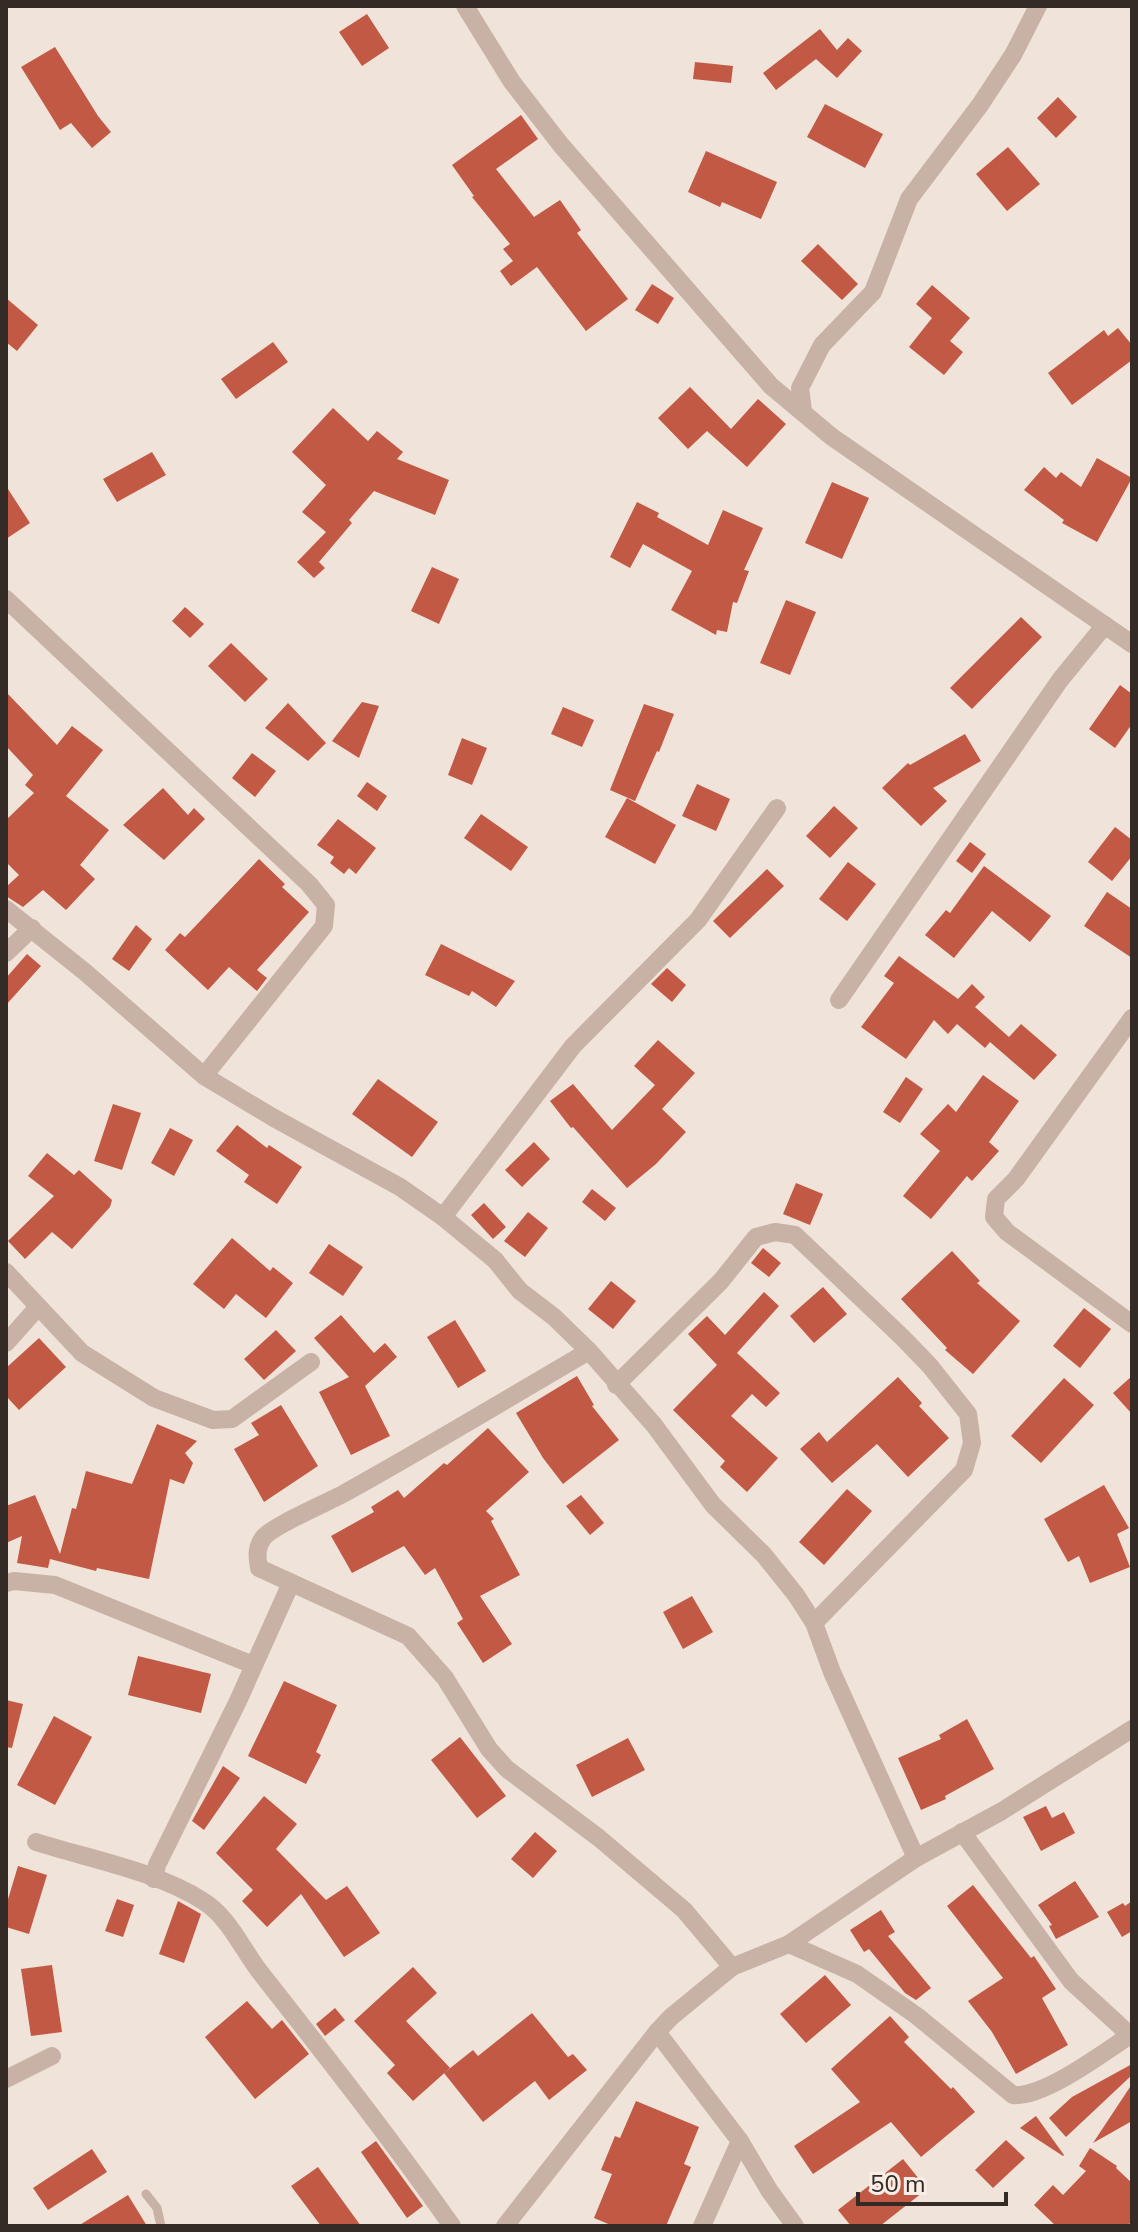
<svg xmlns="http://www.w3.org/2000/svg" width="1138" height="2232" font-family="'Nunito Sans',sans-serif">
<rect width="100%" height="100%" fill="#f0e3d9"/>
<g fill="#c25945">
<polygon points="367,14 389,48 362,66 339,32"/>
<polygon points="820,29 837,50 848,38 862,51 837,78 816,59 776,90 763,73"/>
<polygon points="55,47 98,116 111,132 92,148 71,123 60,130 21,67"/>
<polygon points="695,62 733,66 731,83 693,79"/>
<polygon points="1058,97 1077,117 1056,138 1037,118"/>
<polygon points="825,104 883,134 865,168 807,137"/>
<polygon points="521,115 538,139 496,169 534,217 560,200 581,230 577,233 628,299 586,331 537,267 511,286 500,271 513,261 503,249 510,244 472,197 474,196 452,165"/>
<polygon points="1008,147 1040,184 1007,211 976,174"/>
<polygon points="706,151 777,182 761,219 722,202 720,207 688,192"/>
<polygon points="818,244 858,284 842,300 801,261"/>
<polygon points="652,284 674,298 658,324 635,310"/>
<polygon points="932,285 970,318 950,341 963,352 944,375 909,347 932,318 916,304"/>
<polygon points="6,298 38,325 17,351 6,342"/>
<polygon points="1118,328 1132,345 1132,360 1072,405 1048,373 1104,330 1108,336"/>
<polygon points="273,342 288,362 236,399 221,379"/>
<polygon points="690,387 731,429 758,399 786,424 747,467 707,431 688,449 658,418"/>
<polygon points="333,408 368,441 377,431 403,452 397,459 449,480 435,515 374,491 349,520 352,523 319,562 325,568 314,578 297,562 326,532 302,512 326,485 292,452"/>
<polygon points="152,452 166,475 117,502 103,479"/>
<polygon points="1097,458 1132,478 1097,542 1062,523 1064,520 1024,490 1044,467 1056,478 1061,472 1081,487"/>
<polygon points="832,482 869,498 842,559 805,543"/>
<polygon points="6,486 30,523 6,539"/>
<polygon points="637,502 659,513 657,517 708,545 723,510 763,528 744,570 749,571 737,603 733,602 727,632 717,630 716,635 671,610 692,571 643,544 630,568 610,557"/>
<polygon points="432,567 459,579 439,624 411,611"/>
<polygon points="786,600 816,612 790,675 760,663"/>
<polygon points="185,607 204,624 190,638 172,621"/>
<polygon points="1021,617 1042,637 972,709 950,688"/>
<polygon points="231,643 268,679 245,702 208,666"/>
<polygon points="1120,685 1132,694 1132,724 1115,748 1089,729"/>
<polygon points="6,692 57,745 72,726 103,750 66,796 109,830 80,865 95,879 66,910 43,890 23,907 6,896 6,887 19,875 6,862 6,820 34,793 25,785 33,775 6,746"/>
<polygon points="362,702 379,706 359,758 332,741"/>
<polygon points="288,703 326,743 308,761 265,728"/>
<polygon points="644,704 674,714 659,752 657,751 635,801 610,790"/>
<polygon points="563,707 594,720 582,747 551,734"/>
<polygon points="965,734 981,761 933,788 947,801 921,826 882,788 908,763 910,765"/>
<polygon points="462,738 487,748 472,785 448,775"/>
<polygon points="252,753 276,771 255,797 232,778"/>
<polygon points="367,782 387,796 377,811 357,796"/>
<polygon points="697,784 730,799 716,831 682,816"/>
<polygon points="163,788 188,815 194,808 205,819 164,860 123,825"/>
<polygon points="627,798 676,825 655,864 605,837"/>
<polygon points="834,806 858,828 830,858 806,836"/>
<polygon points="481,814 528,847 511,871 464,838"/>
<polygon points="338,819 376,848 356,874 349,868 344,874 330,863 334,857 317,845"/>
<polygon points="1115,827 1132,840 1132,856 1112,881 1088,862"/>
<polygon points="970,842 986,854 972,873 956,861"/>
<polygon points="259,859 285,884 282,887 309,912 257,970 267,978 257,991 229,967 208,990 165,950 180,933 185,937"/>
<polygon points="848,862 876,884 847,921 819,899"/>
<polygon points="984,866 1051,916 1030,942 992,911 954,958 925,935 946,910 950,913"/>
<polygon points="767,869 784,886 730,938 713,921"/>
<polygon points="1107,892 1132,909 1132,958 1084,926"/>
<polygon points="136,925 152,939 129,971 112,959"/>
<polygon points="441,944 515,981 496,1007 472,991 469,996 425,975"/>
<polygon points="27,954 41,966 6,1005 6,978"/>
<polygon points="899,956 958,999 972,984 985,997 975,1007 1009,1037 1021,1024 1057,1055 1034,1080 990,1042 985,1048 957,1024 948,1034 934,1020 906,1059 861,1027 894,983 884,976"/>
<polygon points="667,968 686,985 672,1002 651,984"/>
<polygon points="658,1040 695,1073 662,1109 686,1132 656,1164 627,1188 573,1127 571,1128 550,1101 573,1084 612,1130 655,1085 634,1066"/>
<polygon points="983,1075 1019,1101 989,1142 999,1151 972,1181 967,1176 931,1219 903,1196 940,1151 920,1134 948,1104 956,1112"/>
<polygon points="906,1077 923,1089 900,1123 883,1112"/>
<polygon points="378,1079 438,1122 412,1157 352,1114"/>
<polygon points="113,1104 141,1113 122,1170 94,1161"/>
<polygon points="237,1125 267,1148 269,1145 302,1167 277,1204 244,1182 249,1175 216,1151"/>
<polygon points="170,1128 193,1140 174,1176 151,1163"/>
<polygon points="534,1142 550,1159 522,1187 505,1170"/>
<polygon points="47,1153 74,1175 79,1170 112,1200 110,1207 72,1249 52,1232 25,1259 8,1241 54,1196 28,1176"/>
<polygon points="796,1183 823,1194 810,1225 783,1214"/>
<polygon points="592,1189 616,1208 605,1221 582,1202"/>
<polygon points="484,1203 506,1227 493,1239 471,1215"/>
<polygon points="528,1212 548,1228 525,1257 504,1241"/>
<polygon points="232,1238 270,1271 273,1267 293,1283 266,1318 236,1294 224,1309 193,1284"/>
<polygon points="329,1244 363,1267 343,1296 309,1273"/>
<polygon points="763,1248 781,1263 769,1277 751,1263"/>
<polygon points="952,1251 980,1281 977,1283 1020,1321 973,1374 945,1350 947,1348 901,1299"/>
<polygon points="611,1281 636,1301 613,1329 588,1309"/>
<polygon points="823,1287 847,1314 814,1343 790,1316"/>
<polygon points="764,1292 779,1306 737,1353 780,1393 766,1407 752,1394 731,1416 778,1458 747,1492 720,1467 725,1461 673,1410 717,1365 688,1334 707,1316 725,1335"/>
<polygon points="1084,1308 1111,1329 1080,1368 1053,1346"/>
<polygon points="341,1315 374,1353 385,1343 397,1357 365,1386 390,1436 351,1455 319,1392 349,1377 314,1338"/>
<polygon points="455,1320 486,1371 458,1388 427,1337"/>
<polygon points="276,1330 296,1351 264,1380 244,1359"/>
<polygon points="39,1338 66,1367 19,1410 6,1396 6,1368"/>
<polygon points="577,1376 594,1405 592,1406 619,1440 563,1484 543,1458 516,1413"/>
<polygon points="1132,1376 1132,1414 1113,1393"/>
<polygon points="898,1377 922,1403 919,1406 949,1438 908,1477 877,1444 832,1483 800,1449 819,1432 827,1442"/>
<polygon points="1064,1378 1094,1405 1041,1463 1011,1436"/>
<polygon points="281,1405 318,1466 264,1502 234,1449 259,1435 251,1423"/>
<polygon points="157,1424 197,1441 185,1453 193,1463 184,1484 170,1479 149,1579 97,1568 96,1571 50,1559 48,1568 17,1563 22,1536 6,1543 6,1506 35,1495 60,1554 72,1508 76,1509 86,1471 132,1484"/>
<polygon points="488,1428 529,1472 486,1511 494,1519 491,1521 520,1575 480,1596 512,1644 483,1663 457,1623 463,1619 435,1568 425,1575 404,1546 352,1573 331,1536 374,1512 371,1507 398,1490 404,1498 444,1463 447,1465"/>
<polygon points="1104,1485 1129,1528 1117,1534 1130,1567 1090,1583 1079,1556 1068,1562 1044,1519"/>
<polygon points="847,1489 872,1511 824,1565 799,1542"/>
<polygon points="581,1495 604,1523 590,1535 566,1506"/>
<polygon points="692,1596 713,1632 683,1649 663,1612"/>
<polygon points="138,1656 211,1674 201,1713 128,1695"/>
<polygon points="284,1681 337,1705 316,1752 321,1755 306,1784 248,1756"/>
<polygon points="6,1700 23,1704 12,1748 6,1747"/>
<polygon points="54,1716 92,1737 55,1805 17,1785"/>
<polygon points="967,1719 994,1769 945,1796 946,1799 921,1810 898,1758 941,1739 939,1735"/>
<polygon points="460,1737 506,1796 477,1818 431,1760"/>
<polygon points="628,1738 645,1770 592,1797 576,1765"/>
<polygon points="223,1766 240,1778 204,1830 192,1821"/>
<polygon points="264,1796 297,1824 276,1849 326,1900 347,1886 380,1933 344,1957 301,1894 267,1927 242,1901 253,1890 216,1853"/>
<polygon points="1046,1806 1052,1818 1064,1812 1075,1833 1041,1851 1023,1817"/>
<polygon points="535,1832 557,1851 533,1878 511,1859"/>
<polygon points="18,1866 47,1875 29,1934 6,1927 6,1906"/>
<polygon points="1075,1881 1099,1917 1056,1939 1049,1926 1052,1925 1038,1905"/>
<polygon points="973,1885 1031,1958 1034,1956 1056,1989 1042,1998 1068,2045 1016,2074 992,2032 968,2001 1003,1978 947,1906"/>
<polygon points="117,1899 134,1905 123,1937 105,1931"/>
<polygon points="178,1901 201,1914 184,1963 159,1954"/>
<polygon points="1132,1901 1132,1931 1122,1937 1107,1912 1123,1903 1125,1906"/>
<polygon points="881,1910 895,1932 888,1936 931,1988 916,2000 905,1993 869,1949 864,1952 850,1930"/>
<polygon points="52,1965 62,2032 31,2036 21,1969"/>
<polygon points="413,1967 437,1993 406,2021 450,2068 413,2101 387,2073 395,2065 354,2021"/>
<polygon points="825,1975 851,2005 806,2043 780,2014"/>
<polygon points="247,2001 272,2029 282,2020 309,2054 255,2099 205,2037"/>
<polygon points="335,2008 345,2020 325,2036 316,2024"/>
<polygon points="532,2013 568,2057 573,2054 587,2070 549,2100 535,2081 483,2122 444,2073 473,2050 478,2056"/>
<polygon points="890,2016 909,2037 904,2042 951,2089 953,2087 975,2112 921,2157 891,2122 813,2174 794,2146 860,2102 831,2069"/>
<polygon points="1132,2064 1132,2075 1066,2137 1049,2118 1072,2097"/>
<polygon points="1132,2084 1132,2121 1093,2143"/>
<polygon points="636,2101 699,2127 684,2164 691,2167 666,2226 613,2226 594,2218 612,2174 601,2170 615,2136 620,2138"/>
<polygon points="1036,2116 1064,2155 1063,2156 1020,2128"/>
<polygon points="1006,2140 1025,2158 993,2188 975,2170"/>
<polygon points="376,2141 423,2206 407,2218 361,2152"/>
<polygon points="1090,2148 1117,2166 1116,2168 1132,2183 1132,2221 1127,2226 1056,2226 1034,2205 1053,2185 1063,2195 1086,2171 1079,2166"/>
<polygon points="92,2149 107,2172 48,2210 33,2188"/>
<polygon points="903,2159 927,2189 880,2226 851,2226 838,2210"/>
<polygon points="318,2167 361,2226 321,2226 291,2186"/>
<polygon points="128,2195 147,2226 78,2226"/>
</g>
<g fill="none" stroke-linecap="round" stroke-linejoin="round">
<polyline stroke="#c8b2a6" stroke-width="9" points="146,2194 157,2208 161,2226"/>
<g stroke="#c8b2a6" stroke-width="18">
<polyline points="465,6 512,82 561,145 771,386 832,437 1132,644"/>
<polyline points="803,411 800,388 822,345 873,292 909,199 980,105 1013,55 1038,6"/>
<polyline points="6,599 309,884 326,905 324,926 204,1076"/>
<polyline points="6,909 85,972 204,1076 274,1118 400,1187 443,1217 495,1260 520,1291 554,1317 589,1351 654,1425 713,1505 764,1555 796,1595 814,1623 832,1672 916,1858"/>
<polyline points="6,953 32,928"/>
<polyline points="839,1000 1060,680 1105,625"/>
<polyline points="1132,1018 1016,1179 996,1199 994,1217 1007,1232 1132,1324"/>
<polyline points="443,1217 573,1046 698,920 777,808"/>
<polyline points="6,1272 82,1353 154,1398 213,1420 232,1419 311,1362"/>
<polyline points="6,1343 38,1307"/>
<path d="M589,1351C507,1399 426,1448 343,1494C326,1503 272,1526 263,1538C256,1548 257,1557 259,1568L408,1636L445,1678L489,1749L507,1769L599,1838L684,1910L732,1967"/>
<polyline points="616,1385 721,1281 756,1237 775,1232 795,1235 903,1338 930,1366 968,1414 972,1443 964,1470 814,1623"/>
<polyline points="6,1583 14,1581 55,1585 253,1665"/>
<polyline points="962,1832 1071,1981 1132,2037"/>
<path d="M36,1842C89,1859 156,1871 203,1901C229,1917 242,1949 260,1972C326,2056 391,2139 452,2226"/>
<polyline points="154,1879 157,1865 238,1701 291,1583"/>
<path d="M789,1944L857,1974L917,2016L1013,2095C1044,2098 1104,2052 1132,2034"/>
<polyline points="657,2032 740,2141 769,2190 795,2226"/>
<polyline points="6,2079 52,2056"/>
<polyline points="505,2226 657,2032 671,2017 732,1967 789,1944 916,1858 1002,1811 1132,1729"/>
<polyline points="702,2226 740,2141"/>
</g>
</g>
<rect width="1138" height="2232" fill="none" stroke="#342a26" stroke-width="16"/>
<path d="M858 2192v12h148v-12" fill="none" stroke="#342a26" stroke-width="4"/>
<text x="870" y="2192" font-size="24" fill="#342a26" stroke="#f8eee5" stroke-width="6" paint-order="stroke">50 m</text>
</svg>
